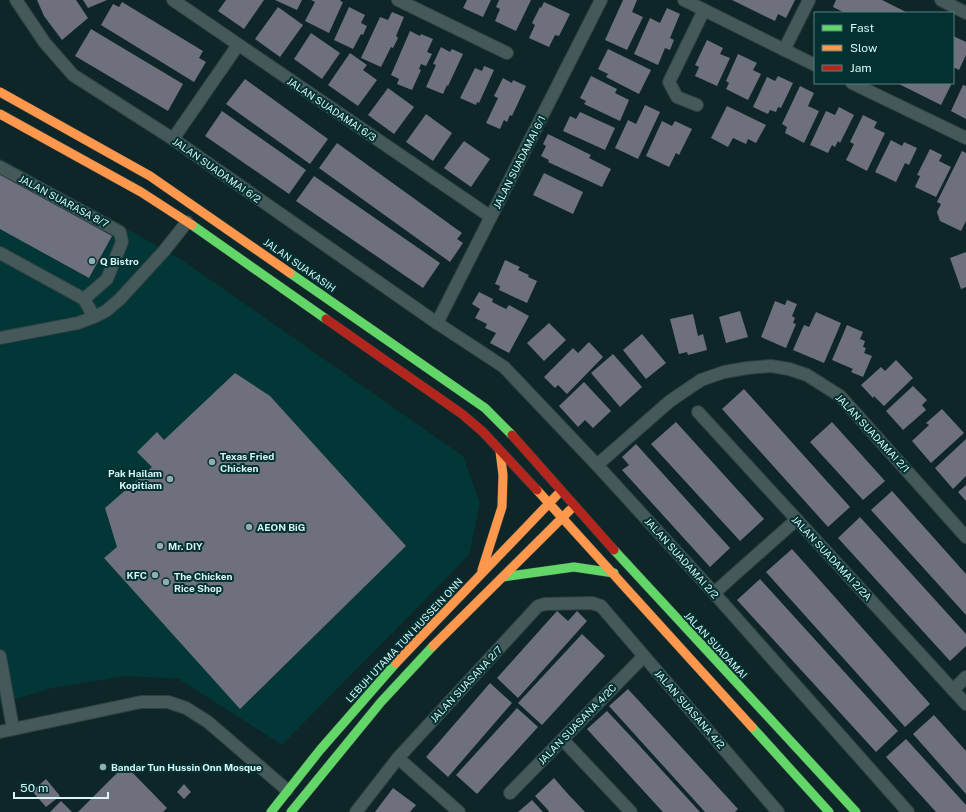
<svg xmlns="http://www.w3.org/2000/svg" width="966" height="812" font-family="'Public Sans',sans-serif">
<rect width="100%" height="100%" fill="#0e2628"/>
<polygon fill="#023637" points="0,158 182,260 463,456 480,503 469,555 282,745 179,679 127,676 52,688 0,704"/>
<g fill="#6f707e">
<polygon points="37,0 76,0 88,18 62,40 44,16"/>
<polygon points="83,0 107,0 88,8"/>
<polygon points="226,0 264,0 244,29 218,11"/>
<polygon points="275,0 302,0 297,10"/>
<polygon points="311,0 341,0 340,1 343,2 329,33 305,21 315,2"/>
<polygon points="467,0 491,0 483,17 463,8"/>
<polygon points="499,0 531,0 516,31 495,21 500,9 496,7"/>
<polygon points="623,0 637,0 632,12 643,17 627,50 605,40"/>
<polygon points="732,0 795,0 786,18 778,14 775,21"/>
<polygon points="836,0 882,0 908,13 845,13 833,7"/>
<polygon points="122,2 203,51 199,58 206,62 194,82 101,25 113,4 119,7"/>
<polygon points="544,2 570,14 559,36 555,35 549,47 529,38 535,25 532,23 540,7 541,8"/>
<polygon points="278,7 303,25 280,57 255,39"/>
<polygon points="349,7 365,15 361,23 367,26 363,35 361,34 353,49 334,40"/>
<polygon points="667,8 680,14 670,38 674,40 670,50 665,48 658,65 634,54 650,18 660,23"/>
<polygon points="392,12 404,17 396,36 398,38 393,48 391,47 381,67 361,58 380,17 388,20"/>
<polygon points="91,29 183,84 168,111 75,56"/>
<polygon points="410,31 420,36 421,34 433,39 427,52 432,54 426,66 421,64 419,69 421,70 412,90 397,84 399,79 391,75"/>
<polygon points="311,33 340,53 322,79 294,59"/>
<polygon points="953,36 966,42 966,55 959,70 953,67"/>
<polygon points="707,40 723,48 720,54 730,58 717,86 695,76 699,67 695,65"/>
<polygon points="441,47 450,52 452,49 463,54 448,86 447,85 443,94 426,87 436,65 433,64"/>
<polygon points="608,49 651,70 639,94 606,77 608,74 598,69"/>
<polygon points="350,53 367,65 363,70 377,80 358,106 328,85"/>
<polygon points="738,54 757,63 753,70 761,74 748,100 726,89 729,83 726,81"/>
<polygon points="484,66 494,70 479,103 477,102 476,105 460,98 475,68 482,71"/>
<polygon points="591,76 617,89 615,93 629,100 620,121 584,104 586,101 580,98"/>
<polygon points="778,76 793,83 781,108 778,107 776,112 770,110 768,114 753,107 767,77 775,81"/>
<polygon points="503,78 512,83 513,80 526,86 512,116 510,115 507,122 504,120 500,129 486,123 498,98 494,96"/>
<polygon points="245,79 328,139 310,164 226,104"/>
<polygon points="897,83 952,83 941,105"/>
<polygon points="963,85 966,86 966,119 951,111"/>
<polygon points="800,86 814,93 808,106 819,111 804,143 785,133 787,127 782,124"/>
<polygon points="388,88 414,107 394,134 368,115"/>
<polygon points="645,105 660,112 638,159 615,148 628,120 636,124"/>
<polygon points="727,106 766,125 756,143 748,139 746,144 733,138 728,147 711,138"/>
<polygon points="839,107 854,115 840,143 838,141 835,147 832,145 828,153 810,145 826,111 835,115"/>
<polygon points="222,111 306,170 289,194 205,136"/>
<polygon points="580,112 615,128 605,150 563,131 570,116 576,119"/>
<polygon points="426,114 452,133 433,161 406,142"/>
<polygon points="863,115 877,122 874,128 885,133 867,171 846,160 854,144 850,142"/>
<polygon points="662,121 672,126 675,121 692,129 679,155 676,153 669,167 646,156"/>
<polygon points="548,134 591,155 589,158 611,169 602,187 548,162 549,160 541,156 546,146 543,144"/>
<polygon points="891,140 902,146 904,142 917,148 909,165 905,163 896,182 875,172"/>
<polygon points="464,141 490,159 471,187 444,168"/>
<polygon points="337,143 462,233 457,239 463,243 450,262 319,168"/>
<polygon points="930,149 942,155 939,161 951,167 936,197 915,187 920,176 917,175"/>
<polygon points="962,151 966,153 966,221 961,231 940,221 937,212 941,204 937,202"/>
<polygon points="544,173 583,192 573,214 533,195"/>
<polygon points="0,174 112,236 89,278 0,229"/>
<polygon points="314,176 440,263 423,288 296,201"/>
<polygon points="966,252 966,287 961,289 950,258"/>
<polygon points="505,260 520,267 518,270 529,275 528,277 537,281 527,303 499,290 500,286 495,284"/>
<polygon points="479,292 493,299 492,302 506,309 509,305 529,316 509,353 490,343 496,333 485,328 487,324 475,318 480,309 472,304"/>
<polygon points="787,300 797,304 792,316 795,318 793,323 796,324 786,348 761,337 775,301 785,305"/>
<polygon points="740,311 748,337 726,343 719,317"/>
<polygon points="816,312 841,323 824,363 793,350 804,325 809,327"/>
<polygon points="693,314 698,336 703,334 707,350 688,355 687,352 679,354 670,319"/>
<polygon points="549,323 566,340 544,361 527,343"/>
<polygon points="847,325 863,332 860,339 865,341 863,347 866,348 864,353 872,356 863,377 851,372 853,369 832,360"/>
<polygon points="642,334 666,363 646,379 623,350"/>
<polygon points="589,342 603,357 567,394 558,385 555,388 544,377 573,348 578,353"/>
<polygon points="613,354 642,387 620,407 591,373"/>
<polygon points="896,360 913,378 884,406 874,396 873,398 861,385 881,367 885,371"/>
<polygon points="235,373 270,396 406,546 240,709 104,558 117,547 105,508 152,467 137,452 157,432 164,440"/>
<polygon points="584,382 611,411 593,428 585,420 578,427 559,406"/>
<polygon points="913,386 927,400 922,405 926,410 903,430 886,411"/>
<polygon points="744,389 850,507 828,527 722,409"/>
<polygon points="942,409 964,433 931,463 912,441 929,425 926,423"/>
<polygon points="676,422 764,519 740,541 651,444"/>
<polygon points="832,422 885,481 863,500 810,442"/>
<polygon points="966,439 966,476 953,489 935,468"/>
<polygon points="636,444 730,548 710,567 622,470 629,465 622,457"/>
<polygon points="966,485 966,501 958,492"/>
<polygon points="892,491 966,574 966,615 871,510"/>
<polygon points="860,517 966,634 966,646 950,661 838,538"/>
<polygon points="792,549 930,704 905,727 766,572"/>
<polygon points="760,579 898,731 876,752 737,600"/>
<polygon points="557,611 568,621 577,611 587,621 518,698 497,678"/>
<polygon points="582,634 605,656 542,725 518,703"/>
<polygon points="490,683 512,703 448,777 426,757"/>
<polygon points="628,689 738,809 735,812 705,812 609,706"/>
<polygon points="517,708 538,727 477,794 456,775"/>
<polygon points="607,711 637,743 700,812 663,812 661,810 587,729"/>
<polygon points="934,715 966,751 966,794 913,734"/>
<polygon points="906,739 966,805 966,812 936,812 886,757"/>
<polygon points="125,765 167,808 163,812 78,812"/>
<polygon points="554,778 567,793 585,812 549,812 548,810 535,796"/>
<polygon points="46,779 60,796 46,807 32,791"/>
<polygon points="184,784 191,792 184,799 177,792"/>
<polygon points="393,788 416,805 410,812 375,812"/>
<polygon points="532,800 543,812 518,812"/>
<polygon points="61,801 72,812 50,812"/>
</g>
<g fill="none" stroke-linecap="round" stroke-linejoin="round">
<defs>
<g id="street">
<polyline points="16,0 45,43 73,75 173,139 437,323 504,367 597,465 714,593 908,812"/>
<polyline points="173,0 491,217"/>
<polyline points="398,0 507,53"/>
<polyline points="684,0 815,65"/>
<polyline points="941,0 966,13"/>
<polyline points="784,50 809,0"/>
<polyline points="852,83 966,138"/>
<polyline points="697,105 677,97 669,82 704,10"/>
<polyline points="173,139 238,45"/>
<polyline points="0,167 120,232 122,242 107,279 84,299"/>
<polyline points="0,253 84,299 94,317"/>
<polyline points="437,323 601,0"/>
<polyline points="0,338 78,323 94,317 106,311 120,299 164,251 187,222"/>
<polyline points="698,412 966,704"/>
<polyline points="597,465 670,401 701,380 724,372 747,368 771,366 789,369 807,375 840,396 966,537"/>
<polyline points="714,593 796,520"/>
<polyline points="0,656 13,729"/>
<polyline points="953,690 966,677"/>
<polyline points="0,732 141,702 168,702 186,708 208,722 287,790"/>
<polyline points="563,740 631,812"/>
<polyline points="398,758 459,812"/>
<polyline points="510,793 644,656"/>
<polyline points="356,812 398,758 538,606 545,604 592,603 601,606 778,812"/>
</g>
<g id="fast">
<polyline points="192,225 326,319"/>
<polyline points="290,273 485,408 512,435"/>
<polyline points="614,550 856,812"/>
<polyline points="503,577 574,567 614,573"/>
<polyline points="752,727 829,812"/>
<polyline points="271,812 320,750 396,663"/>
<polyline points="291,812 381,702 433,646"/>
</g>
<g id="slow">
<polyline points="0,92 150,176 290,273"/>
<polyline points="0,114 141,192 192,225"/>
<polyline points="537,490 752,727"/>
<polyline points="482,570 502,507 503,475 500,451"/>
<polyline points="433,646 570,510"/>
<polyline points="396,663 557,495"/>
</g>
<g id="jam">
<polyline points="326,319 462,414 483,432 537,490"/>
<polyline points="512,435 614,550"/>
</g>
</defs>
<use href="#street" stroke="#304142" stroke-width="14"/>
<use href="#fast" stroke="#304142" stroke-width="10"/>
<use href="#slow" stroke="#304142" stroke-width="10"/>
<use href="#jam" stroke="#304142" stroke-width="10"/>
<use href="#street" stroke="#45585a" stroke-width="12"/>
<use href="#fast" stroke="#63d668" stroke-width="9"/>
<use href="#slow" stroke="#ff974d" stroke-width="9"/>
<use href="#jam" stroke="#b3261e" stroke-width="9"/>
</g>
<g fill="#92adad" stroke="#033132" stroke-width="1.5">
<circle cx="92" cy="261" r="4"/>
<circle cx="212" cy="462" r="4"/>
<circle cx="170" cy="479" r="4"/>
<circle cx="249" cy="527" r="4"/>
<circle cx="160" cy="546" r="4"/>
<circle cx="155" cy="575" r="4"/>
<circle cx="166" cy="582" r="4"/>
<circle cx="103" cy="767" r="4"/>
</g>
<g text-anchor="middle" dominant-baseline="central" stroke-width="4" stroke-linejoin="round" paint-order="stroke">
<g font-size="10" fill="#d9f5f5" stroke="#033132">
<text transform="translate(332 109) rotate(34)">JALAN SUADAMAI 6/3</text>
<text transform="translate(519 162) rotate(-63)">JALAN SUADAMAI 6/1</text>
<text transform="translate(217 170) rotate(35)">JALAN SUADAMAI 6/2</text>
<text transform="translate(64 201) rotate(28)">JALAN SUARASA 8/7</text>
<text transform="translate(300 265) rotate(35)">JALAN SUAKASIH</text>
<text transform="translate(873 433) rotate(47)">JALAN SUADAMAI 2/1</text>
<text transform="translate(682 558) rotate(48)">JALAN SUADAMAI 2/2</text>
<text transform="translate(832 558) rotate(47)">JALAN SUADAMAI 2/2A</text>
<text transform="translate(404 640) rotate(-47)">LEBUH UTAMA TUN HUSSEIN ONN</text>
<text transform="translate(716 645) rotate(47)">JALAN SUADAMAI</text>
<text transform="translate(466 684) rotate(-47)">JALAN SUASANA 2/7</text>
<text transform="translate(690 709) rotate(49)">JALAN SUASANA 4/2</text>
<text transform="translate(577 724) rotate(-46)">JALAN SUASANA 4/2C</text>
</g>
<g font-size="10" font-weight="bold" fill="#d9f5f5" stroke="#033132" text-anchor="start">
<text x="100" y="261">Q Bistro</text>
<text x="220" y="456">Texas Fried<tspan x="220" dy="12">Chicken</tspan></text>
<text x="162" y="473" text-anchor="end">Pak Hailam<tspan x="162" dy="12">Kopitiam</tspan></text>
<text x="257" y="527">AEON BiG</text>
<text x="168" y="546">Mr. DIY</text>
<text x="147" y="575" text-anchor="end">KFC</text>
<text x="174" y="576">The Chicken<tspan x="174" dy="12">Rice Shop</tspan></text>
<text x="111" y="767">Bandar Tun Hussin Onn Mosque</text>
</g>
</g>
<rect x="814" y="12" width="140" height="72" fill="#033132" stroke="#597f80"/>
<rect x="822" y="25" width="20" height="6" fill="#63d668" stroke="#597f80"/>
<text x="850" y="32" font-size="12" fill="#d9f5f5">Fast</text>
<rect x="822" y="45" width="20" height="6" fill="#ff974d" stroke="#597f80"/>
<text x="850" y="52" font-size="12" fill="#d9f5f5">Slow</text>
<rect x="822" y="65" width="20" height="6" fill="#b3261e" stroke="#597f80"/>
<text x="850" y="72" font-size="12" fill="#d9f5f5">Jam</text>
<path d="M14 792v6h94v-6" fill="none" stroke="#d9f5f5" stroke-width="2"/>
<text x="20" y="792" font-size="12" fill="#d9f5f5" stroke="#033132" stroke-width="3" paint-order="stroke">50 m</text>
</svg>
